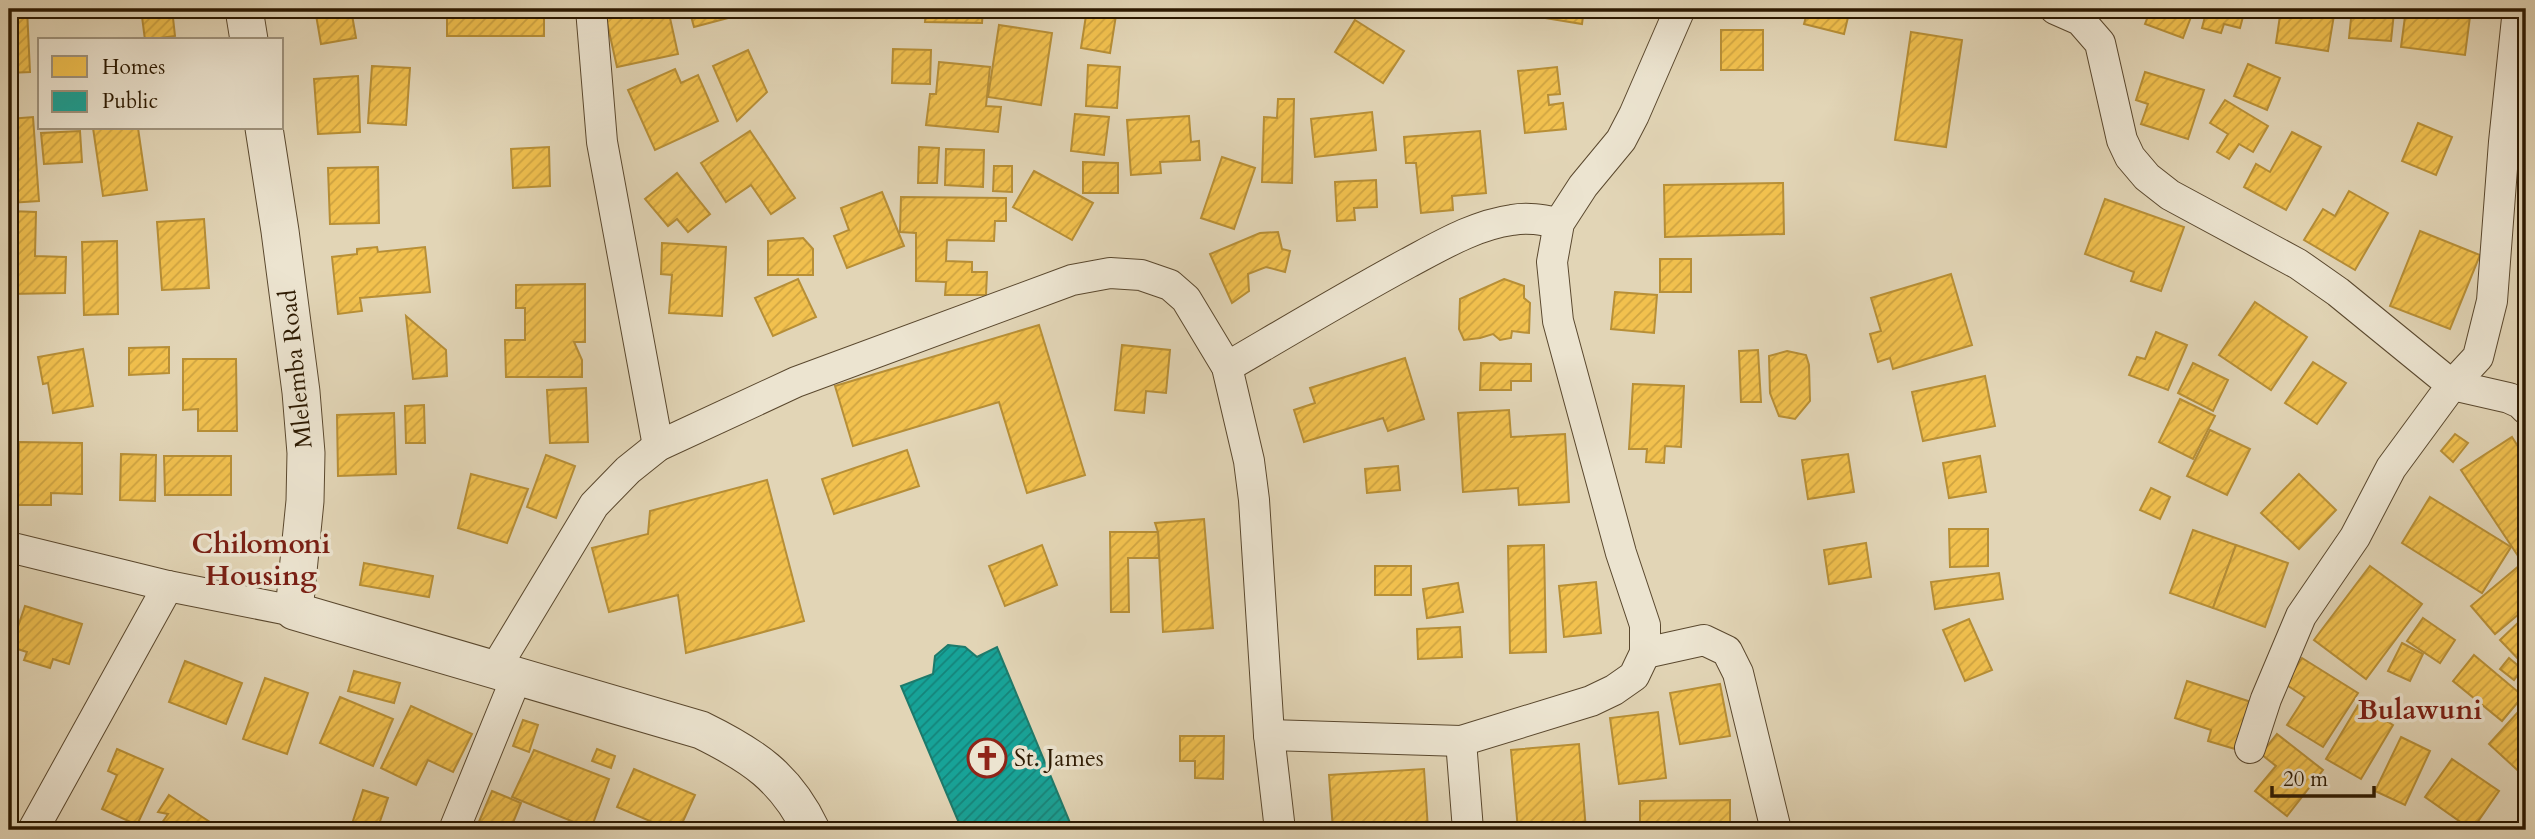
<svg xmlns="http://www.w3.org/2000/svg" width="2535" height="839" font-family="Cardo,serif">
<defs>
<pattern id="homes-hatch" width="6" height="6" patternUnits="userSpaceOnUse" patternTransform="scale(1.75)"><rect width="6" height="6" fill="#f2c14e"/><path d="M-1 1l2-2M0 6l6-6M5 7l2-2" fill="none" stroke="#d0a542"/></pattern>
<pattern id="public-hatch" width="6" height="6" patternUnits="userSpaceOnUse" patternTransform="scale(1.75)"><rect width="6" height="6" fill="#17a398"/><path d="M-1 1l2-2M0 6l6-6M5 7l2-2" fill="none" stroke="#15847a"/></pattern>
</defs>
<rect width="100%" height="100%" fill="#e2d5b6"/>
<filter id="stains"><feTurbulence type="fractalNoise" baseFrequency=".00286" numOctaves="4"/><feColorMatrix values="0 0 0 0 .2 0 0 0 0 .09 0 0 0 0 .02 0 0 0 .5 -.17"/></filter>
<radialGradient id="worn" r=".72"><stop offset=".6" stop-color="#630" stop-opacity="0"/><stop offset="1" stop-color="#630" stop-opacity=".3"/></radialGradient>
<g fill="url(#homes-hatch)" stroke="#b78f37" stroke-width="2">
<polygon points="9,9 27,9 30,72 9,73"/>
<polygon points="141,9 172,9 175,36 145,40"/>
<polygon points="315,9 351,9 356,38 321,44"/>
<rect x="447" y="9" width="97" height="27"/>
<polygon points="604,9 668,9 678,54 617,67"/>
<polygon points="689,9 762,9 694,27"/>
<polygon points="940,9 983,9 982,23 925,22 926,10"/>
<polygon points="1087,9 1117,9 1110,53 1081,48"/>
<polygon points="1522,9 1584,9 1582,24 1521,14"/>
<polygon points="1808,9 1850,9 1844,34 1804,24"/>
<polygon points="2151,9 2194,9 2183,38 2145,24"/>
<polygon points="2207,9 2245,9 2240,28 2224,24 2221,33 2202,28"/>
<polygon points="2281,9 2335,9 2328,51 2276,43"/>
<polygon points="2352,9 2394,12 2391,41 2349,38"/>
<polygon points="2406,9 2471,9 2465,55 2401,47"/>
<polygon points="1355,20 1404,51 1383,83 1335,52"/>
<polygon points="999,25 1052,33 1041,105 988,97"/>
<rect x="1721" y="30" width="42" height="40"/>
<polygon points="1911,32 1962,40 1946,147 1895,140"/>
<polygon points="893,49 931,50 930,84 892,83"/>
<polygon points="748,50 767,92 737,121 713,66"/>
<polygon points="939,62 990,67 986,106 1001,107 998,132 926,125 930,94 936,94"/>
<polygon points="2248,64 2280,78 2267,110 2234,96"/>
<polygon points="1088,65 1120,67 1117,108 1086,106"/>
<polygon points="372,66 410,68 406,125 368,123"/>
<polygon points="1557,67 1560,94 1548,95 1549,105 1563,103 1566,129 1525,133 1518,71"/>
<polygon points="675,69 681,83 698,75 718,121 655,150 628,90"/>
<polygon points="2145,72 2204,90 2188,139 2141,124 2148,104 2136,100"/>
<polygon points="358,76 360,132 318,134 314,79"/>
<polygon points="1278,99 1294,99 1292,183 1262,182 1264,117 1277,118"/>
<polygon points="2225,100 2268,126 2253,152 2239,144 2229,159 2217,152 2228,134 2210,123"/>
<polygon points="1372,112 1376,150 1315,157 1311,119"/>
<polygon points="1075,114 1109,117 1104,155 1071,151"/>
<polygon points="1189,116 1191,142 1199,141 1200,160 1160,162 1161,173 1131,175 1127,120"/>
<polygon points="33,117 39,201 9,203 9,119"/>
<polygon points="2418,123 2452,137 2436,175 2402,161"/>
<polygon points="93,128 138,128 147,190 103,196"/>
<polygon points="80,131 82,162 44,164 41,133"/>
<polygon points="750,131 795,198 771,214 751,185 726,202 701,163"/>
<polygon points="1480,131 1486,193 1452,196 1453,210 1421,213 1416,163 1406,163 1404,137"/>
<polygon points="2292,132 2321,147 2286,210 2244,187 2256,164 2270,172"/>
<polygon points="549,147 550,186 513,188 511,149"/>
<polygon points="919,147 939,148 937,183 918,183"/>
<polygon points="946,149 984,150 983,187 945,185"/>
<polygon points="1222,157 1255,168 1234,229 1201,218"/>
<polygon points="1083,162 1118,163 1118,193 1083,193"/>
<polygon points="994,166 1012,166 1012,192 993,191"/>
<polygon points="378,167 379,223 330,224 328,168"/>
<polygon points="1034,171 1093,203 1072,240 1013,207"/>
<polygon points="677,173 710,214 688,232 677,219 668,226 645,199"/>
<polygon points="1376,180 1377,207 1354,208 1355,220 1337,221 1335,182"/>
<polygon points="1783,183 1784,234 1665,237 1664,185"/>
<polygon points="2349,191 2388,213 2355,270 2304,240 2323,209 2335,216"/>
<polygon points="882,192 904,246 847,268 834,236 849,230 841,208"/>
<polygon points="901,197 1006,198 1006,221 995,221 994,241 947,240 946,261 972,262 972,272 987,272 986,295 945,295 946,282 916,281 916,233 900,232"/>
<polygon points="2105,199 2184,227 2161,291 2131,281 2134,272 2085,254"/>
<polygon points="9,211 36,212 35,256 66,257 65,293 9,294"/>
<polygon points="204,219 209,288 162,290 157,222"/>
<polygon points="2420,231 2480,255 2450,329 2390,306"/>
<polygon points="1278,232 1282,249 1290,251 1285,272 1266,267 1248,274 1249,291 1232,303 1210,254 1260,233"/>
<polygon points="803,238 813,249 813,275 768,275 768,241"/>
<polygon points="117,241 118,314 84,315 82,242"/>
<polygon points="662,243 726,247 722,316 669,313 672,275 661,274"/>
<polygon points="377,247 378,252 425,247 430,292 360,298 362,311 338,314 332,257 357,254 357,249"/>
<rect x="1660" y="259" width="31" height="33"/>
<polygon points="1951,274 1972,345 1893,369 1890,358 1878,362 1870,334 1881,331 1871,298"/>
<polygon points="798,279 816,317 773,336 755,298"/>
<polygon points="1504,279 1524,286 1524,298 1530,303 1529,333 1512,331 1511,338 1500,340 1493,334 1480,338 1464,340 1459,329 1460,299"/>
<polygon points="585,284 585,342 574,342 582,360 582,377 506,377 505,340 525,340 525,308 516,308 516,285"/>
<polygon points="1615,292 1657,295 1654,333 1611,329"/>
<polygon points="2255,302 2307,337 2271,390 2219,355"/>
<polygon points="406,316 446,350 447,376 413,379"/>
<polygon points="1039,325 1085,475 1027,493 999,402 853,446 835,386"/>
<polygon points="2156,332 2187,345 2168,390 2129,375 2137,357 2145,359"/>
<polygon points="1122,345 1170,350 1166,393 1146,391 1144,413 1115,410"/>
<polygon points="169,347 169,373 129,375 129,348"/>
<polygon points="83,349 93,406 53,413 48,383 43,384 38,357"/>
<polygon points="1758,350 1761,402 1741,402 1739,351"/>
<polygon points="1787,351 1806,355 1809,365 1810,401 1795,419 1779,416 1770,393 1769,356"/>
<polygon points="1405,358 1424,419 1388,431 1383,418 1304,442 1294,410 1315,403 1310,388"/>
<polygon points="183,359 236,359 237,431 198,431 198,409 183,410"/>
<polygon points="2313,362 2346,383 2317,424 2285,403"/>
<polygon points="1481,363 1531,364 1531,381 1511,381 1511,390 1480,390"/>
<polygon points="2193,363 2228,380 2213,411 2178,393"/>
<polygon points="1985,376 1995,426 1923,441 1912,392"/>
<polygon points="1633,384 1684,386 1681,447 1665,446 1664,463 1646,462 1647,449 1629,449"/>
<polygon points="586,388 588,442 550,443 547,390"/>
<polygon points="2180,399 2215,416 2193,459 2159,442"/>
<polygon points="424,405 425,443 406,443 405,406"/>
<polygon points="1509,410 1511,437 1565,434 1569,502 1519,505 1518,488 1463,492 1458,413"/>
<polygon points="394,413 396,474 338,476 337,415"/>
<polygon points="2210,430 2250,449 2227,495 2187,476"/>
<polygon points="2455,434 2468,443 2453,462 2441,451"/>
<polygon points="2512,437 2526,459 2526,551 2518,556 2461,470"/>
<polygon points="19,442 82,443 82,494 51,493 51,505 18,505"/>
<polygon points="907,450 919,486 834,514 822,479"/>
<polygon points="121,454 156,455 155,501 120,500"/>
<polygon points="1848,454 1854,492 1808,499 1802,460"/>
<polygon points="546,455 575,466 556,518 527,507"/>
<polygon points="164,456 231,456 231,495 165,495"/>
<polygon points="1980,456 1986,492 1949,498 1943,463"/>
<polygon points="1398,466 1400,490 1367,493 1365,469"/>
<polygon points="471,474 528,489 507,543 458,528"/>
<polygon points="2299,474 2336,510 2299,549 2261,513"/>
<polygon points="767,480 804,621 686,653 678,595 609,612 592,548 648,534 650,511"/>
<polygon points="2151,488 2170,497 2160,519 2140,510"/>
<polygon points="2430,497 2511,547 2482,593 2402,543"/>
<polygon points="1204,519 1213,628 1163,632 1158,532 1155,523"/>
<polygon points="1949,529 1988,529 1988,566 1950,567"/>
<polygon points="2193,530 2236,545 2213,608 2170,593"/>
<polygon points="1110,532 1158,532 1159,558 1128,558 1129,612 1111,612"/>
<polygon points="1866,543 1871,577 1829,584 1824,550"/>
<polygon points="1042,545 1057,585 1005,606 989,566"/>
<polygon points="1544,545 1546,652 1510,653 1508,546"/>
<polygon points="2236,545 2288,563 2265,627 2213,608"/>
<polygon points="2526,560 2526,608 2495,634 2471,606"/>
<polygon points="364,563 433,576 429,597 360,585"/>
<rect x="1375" y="566" width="36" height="29"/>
<polygon points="2370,566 2422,604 2366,679 2314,640"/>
<polygon points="1999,573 2003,599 1935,609 1931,582"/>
<polygon points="1596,582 1601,633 1564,637 1559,586"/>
<polygon points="1458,583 1463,612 1427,618 1423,589"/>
<polygon points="25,606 82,624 69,664 53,659 50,668 24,660 27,652 11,647"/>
<polygon points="2526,615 2526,663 2524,665 2500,640"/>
<polygon points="2423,618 2455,640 2440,663 2407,641"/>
<polygon points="1969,619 1992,670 1965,681 1943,630"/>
<polygon points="1460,627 1462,657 1418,659 1417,629"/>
<polygon points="2402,643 2423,654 2410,681 2388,671"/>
<polygon points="2474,655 2523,696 2502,721 2453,681"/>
<polygon points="2302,658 2358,693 2323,747 2287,725 2305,697 2285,684"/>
<polygon points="2509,658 2522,669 2514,680 2500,669"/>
<polygon points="185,661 242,683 226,724 169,702"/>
<polygon points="354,671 400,683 394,703 348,691"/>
<polygon points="265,678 308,693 287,754 243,739"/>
<polygon points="2187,681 2251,702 2235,749 2208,741 2211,730 2175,718"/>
<polygon points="1720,684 1730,736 1680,744 1670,693"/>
<polygon points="340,697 393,719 373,766 320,743"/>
<polygon points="2359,704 2393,725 2361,779 2326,759"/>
<polygon points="411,706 472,734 453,772 428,760 416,785 381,768"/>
<polygon points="2519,711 2526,718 2526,778 2489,744"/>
<polygon points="1658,712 1666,778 1619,784 1610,718"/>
<polygon points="523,720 538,725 529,752 513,746"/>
<polygon points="2277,734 2323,770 2287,816 2255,791 2276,766 2261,754"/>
<polygon points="1180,736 1224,736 1223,779 1195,778 1195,761 1180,761"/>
<polygon points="2401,737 2430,751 2405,805 2375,791"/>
<polygon points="1579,744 1586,830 1518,830 1511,750"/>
<polygon points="117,749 163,769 137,825 102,809 117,775 108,771"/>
<polygon points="597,749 615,756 611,768 592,761"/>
<polygon points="534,750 609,779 591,829 512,797"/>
<polygon points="2452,759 2499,791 2472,830 2425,797"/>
<polygon points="634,769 695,795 679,830 671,830 617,807"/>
<polygon points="1424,769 1428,829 1333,830 1329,775"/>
<polygon points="363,790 388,798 377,830 350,830"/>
<polygon points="492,791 521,803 510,830 492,830 478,824"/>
<polygon points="169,795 222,830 157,830 168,814 158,812"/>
<polygon points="1730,800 1730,830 1640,830 1640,801"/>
</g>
<polygon fill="url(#public-hatch)" stroke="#1d7a6b" stroke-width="2" points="948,645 965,647 977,657 997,647 1073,830 962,830 901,686 933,674 935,656"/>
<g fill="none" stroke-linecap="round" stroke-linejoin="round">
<defs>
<g id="minor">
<polyline points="591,9 602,142 658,446"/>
<polyline points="2055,9 2080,20 2100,43 2122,140 2130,157 2147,177 2170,195 2298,264 2338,292 2452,385 2509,398 2520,403 2526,409"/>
<path d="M1227,367C1287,332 1347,296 1408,263C1440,246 1475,225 1512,220C1528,217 1543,220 1559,223"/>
<polyline points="9,547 168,586 294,611"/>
<polyline points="1645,653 1704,640 1727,651 1738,673 1776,830"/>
<polyline points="495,669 594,505 628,470 658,446 796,382 1072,280 1110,273 1141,275 1170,285 1186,299 1227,367 1249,461 1254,500 1269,735 1280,830"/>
<polyline points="1269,735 1461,741 1591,701 1614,690 1634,676 1645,653 1645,625 1621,553 1558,321 1552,262 1559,223 1583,186 1621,140 1634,115 1680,9"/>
<polyline points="1461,741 1468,830"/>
<polyline points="2250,748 2266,699 2301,616 2355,537 2391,468 2452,385 2478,357 2492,301 2504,142 2518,9"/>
<polyline points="33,830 168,586"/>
<polyline points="454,830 517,676"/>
</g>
<g id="tertiary">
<polyline points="244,9 249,40"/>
<path d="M264,128L280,231L301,392L306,453L305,501L294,611L701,730C752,755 786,777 811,830"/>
</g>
</defs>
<use href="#minor" stroke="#5a482e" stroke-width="32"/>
<use href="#tertiary" stroke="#5a482e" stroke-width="39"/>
<use href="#minor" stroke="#ece4d0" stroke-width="30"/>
<use href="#tertiary" stroke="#ece4d0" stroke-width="37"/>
</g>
<defs>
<symbol id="church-ring" viewBox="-11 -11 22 22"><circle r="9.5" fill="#ece4d0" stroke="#8f2418" stroke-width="1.5"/><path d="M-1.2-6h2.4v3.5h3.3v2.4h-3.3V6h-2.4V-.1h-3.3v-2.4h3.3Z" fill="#8f2418"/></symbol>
</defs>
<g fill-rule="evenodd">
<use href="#church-ring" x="965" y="736" width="44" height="44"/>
</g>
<g text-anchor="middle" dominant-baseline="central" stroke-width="7" stroke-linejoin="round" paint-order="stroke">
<g font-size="24" fill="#2c1901" stroke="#ece4d0">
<text transform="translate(296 369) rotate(-96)">Mlelemba Road</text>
</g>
<g font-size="24" fill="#2c1901" stroke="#ece4d0" text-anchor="start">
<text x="1014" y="758">St. James</text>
</g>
<g font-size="28" font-weight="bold" fill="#7a1f14" stroke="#ece4d0">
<text x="261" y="544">Chilomoni<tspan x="261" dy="32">Housing</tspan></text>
<text x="2420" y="710">Bulawuni</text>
</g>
</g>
<rect width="2535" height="839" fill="none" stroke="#e2d5b6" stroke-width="35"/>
<rect x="10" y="10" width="2514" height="818" fill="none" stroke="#2c1901" stroke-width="3.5"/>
<rect x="18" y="18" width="2500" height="804" fill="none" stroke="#2c1901" stroke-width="2"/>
<rect x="38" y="38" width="245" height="91" fill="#ece4d0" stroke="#9f937d" stroke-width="2"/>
<rect x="52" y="56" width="35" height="21" fill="#f2c14e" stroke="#9f937d" stroke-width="2"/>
<text x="102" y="74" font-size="21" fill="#2c1901">Homes</text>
<rect x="52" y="91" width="35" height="21" fill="#17a398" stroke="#9f937d" stroke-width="2"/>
<text x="102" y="108" font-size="21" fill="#2c1901">Public</text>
<path d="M2272 786v10h102v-10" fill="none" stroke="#2c1901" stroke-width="3.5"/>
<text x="2283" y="786" font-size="21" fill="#2c1901" stroke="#ece4d0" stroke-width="5" paint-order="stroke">20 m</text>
<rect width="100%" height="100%" filter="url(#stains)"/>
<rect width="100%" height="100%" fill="url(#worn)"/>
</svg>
